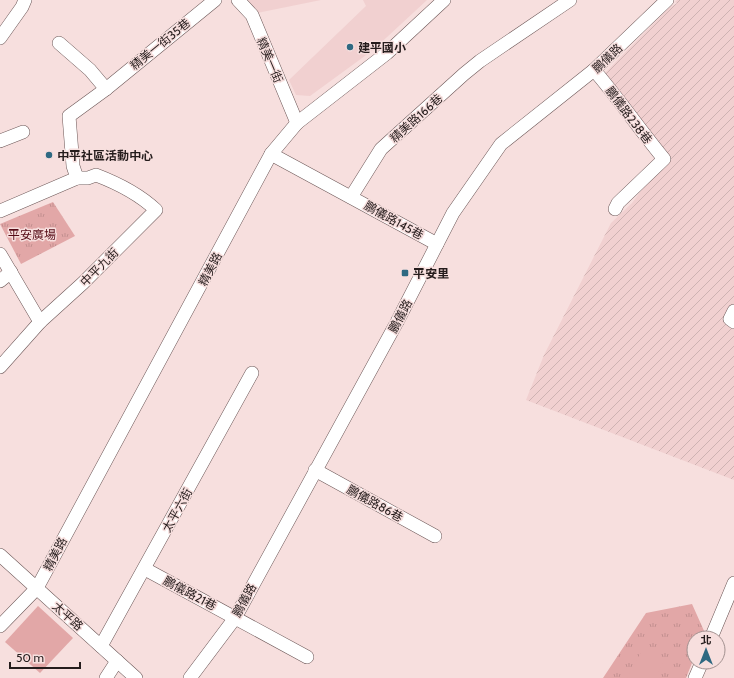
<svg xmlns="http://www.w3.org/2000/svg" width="734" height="678" font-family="Cabin,'Noto Sans TC',sans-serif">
<defs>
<pattern id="industrial-furrows" width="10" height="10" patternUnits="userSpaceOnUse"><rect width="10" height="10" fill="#f1d0d0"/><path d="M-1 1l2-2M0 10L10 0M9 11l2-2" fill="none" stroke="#ceb2b2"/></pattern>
<pattern id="grass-tufts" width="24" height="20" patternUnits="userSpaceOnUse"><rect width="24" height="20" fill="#e2a7a7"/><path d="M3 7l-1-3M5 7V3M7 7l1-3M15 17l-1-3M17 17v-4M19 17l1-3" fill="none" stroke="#c28f8f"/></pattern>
</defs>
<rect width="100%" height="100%" fill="#f7dfde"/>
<g fill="#f1d0d0">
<polygon points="248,0 321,0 257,13"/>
<polygon points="363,0 427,0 373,50 310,96 296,95 289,80 366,6"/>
</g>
<polygon fill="url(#industrial-furrows)" points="677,0 734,0 734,480 526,400 544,355 611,223 632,203 658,168 668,160 597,81 669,8 677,3 675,2"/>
<g fill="url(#grass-tufts)">
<polygon points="53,202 75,236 21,264 0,224"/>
<polygon points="692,604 705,633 703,638 694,638 694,658 686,678 603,678 646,613"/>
</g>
<g fill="#e2a7a7">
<polygon points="38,606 73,638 40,673 5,642"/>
<polygon points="641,652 663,663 655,678 627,678"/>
</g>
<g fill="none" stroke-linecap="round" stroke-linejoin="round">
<defs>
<g id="minor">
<polyline points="238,0 252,15 297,123"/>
<polyline points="0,38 22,7 25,0"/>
<polyline points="59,43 90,70 106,89 69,116 73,166 77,178"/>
<path d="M594,70C619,99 640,130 664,159L618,203L615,209"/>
<polyline points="106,89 215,0"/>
<polyline points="0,141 23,132"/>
<polyline points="271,154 437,244"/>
<polyline points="351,197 381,149 464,74 480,61 570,0"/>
<path d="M0,211L77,178H88L96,175C117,183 139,194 156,210L83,283L40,322L0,367"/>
<polyline points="0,254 40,322"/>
<polyline points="0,281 11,272"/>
<polyline points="734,311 730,319 734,322"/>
<polyline points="315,470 435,536"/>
<polyline points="0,555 136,678"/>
<polyline points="145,569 307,657"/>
<polyline points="0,626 37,588 271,154 297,123 387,53 444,0"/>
<polyline points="711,638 734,583"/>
<polyline points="101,646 252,373"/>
<polyline points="106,678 117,661"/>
<polyline points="190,678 235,618 397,322 453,213 501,144 594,70 667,0"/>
<polyline points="695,678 702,662"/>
</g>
</defs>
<use href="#minor" stroke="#6c5757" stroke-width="14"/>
<use href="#minor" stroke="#fff" stroke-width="13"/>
</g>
<g fill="#2f6982" stroke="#f7dfde" stroke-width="1.5">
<circle cx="350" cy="47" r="4"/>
<circle cx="49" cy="155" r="4"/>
<rect x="401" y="269" width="8" height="8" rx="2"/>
</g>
<g text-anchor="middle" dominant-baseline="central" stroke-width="3" stroke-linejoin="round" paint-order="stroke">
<g font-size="12" fill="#251c1c" stroke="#f7dfde">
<text transform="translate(160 44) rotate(-39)">精美一街35巷</text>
<text transform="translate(607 58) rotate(-43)">鵬儀路</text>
<text transform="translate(270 60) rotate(67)">精美一街</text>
<text transform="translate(629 115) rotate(53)">鵬儀路238巷</text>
<text transform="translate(416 118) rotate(-42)">精美路166巷</text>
<text transform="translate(394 220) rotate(29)">鵬儀路145巷</text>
<text transform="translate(99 267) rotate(-45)">中平九街</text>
<text transform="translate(210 269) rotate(-63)">精美路</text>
<text transform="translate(400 316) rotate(-62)">鵬儀路</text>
<text transform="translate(375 503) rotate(29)">鵬儀路86巷</text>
<text transform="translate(177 510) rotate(-61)">太平六街</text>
<text transform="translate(55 554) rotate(-63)">精美路</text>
<text transform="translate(190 593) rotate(28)">鵬儀路21巷</text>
<text transform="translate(244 600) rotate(-61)">鵬儀路</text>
<text transform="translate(68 616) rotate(42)">太平路</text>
</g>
<g font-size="12" font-weight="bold" fill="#251c1c" stroke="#f7dfde" text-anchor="start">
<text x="358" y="47">建平國小</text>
<text x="57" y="155">中平社區活動中心</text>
<text x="413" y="273">平安里</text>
</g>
<g font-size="12" fill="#550a16" stroke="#f7dfde">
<text x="32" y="234">平安廣場</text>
</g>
</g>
<g transform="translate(706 650)"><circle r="19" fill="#f7dfde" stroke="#a39190"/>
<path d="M0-3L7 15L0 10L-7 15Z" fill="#2f6982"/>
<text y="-6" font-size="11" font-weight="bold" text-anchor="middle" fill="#251c1c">北</text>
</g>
<path d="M10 662v6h70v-6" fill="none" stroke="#251c1c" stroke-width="2"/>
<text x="16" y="662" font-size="12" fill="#251c1c" stroke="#f7dfde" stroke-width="3" paint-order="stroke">50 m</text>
</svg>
